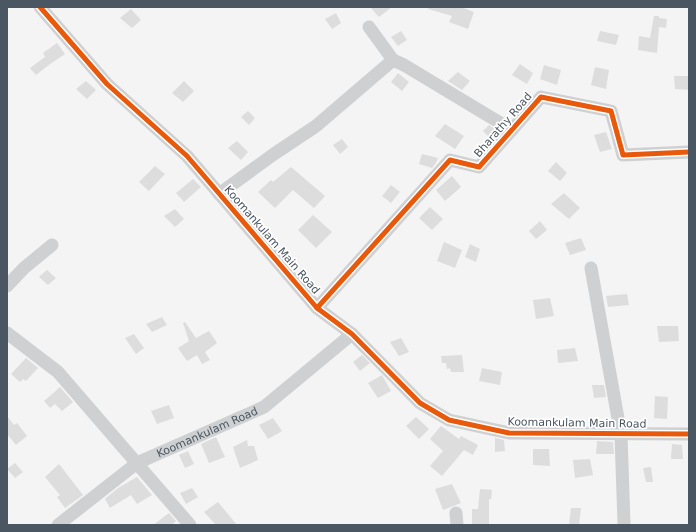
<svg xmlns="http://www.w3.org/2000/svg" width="696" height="532" font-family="'DejaVu Sans',sans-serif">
<rect width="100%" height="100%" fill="#f4f4f4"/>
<g fill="#ddddde">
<polygon points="370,7 392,7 379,17"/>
<polygon points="428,7 461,7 474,12 468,29 449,22 452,16 428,9"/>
<polygon points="131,9 141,20 132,28 120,18"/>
<polygon points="336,13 341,23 332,29 325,19"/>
<polygon points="654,16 659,16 659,18 667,19 666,28 659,27 657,53 638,50 639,36 650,38"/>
<polygon points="401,31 407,40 398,46 391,37"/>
<polygon points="600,31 619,35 616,45 597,41"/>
<polygon points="57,43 65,54 50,64 36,75 30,68 45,57 43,53"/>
<polygon points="520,64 533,73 527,84 512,75"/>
<polygon points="544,65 561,70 557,85 540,79"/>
<polygon points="595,67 609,70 606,89 591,85"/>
<polygon points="458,72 470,81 462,90 448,81"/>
<polygon points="398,73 409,82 402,91 391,82"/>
<polygon points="674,76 688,76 689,90 675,89"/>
<polygon points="86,81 96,90 87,99 76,89"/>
<polygon points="184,81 194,91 183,102 172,93"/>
<polygon points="248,111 255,118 249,125 241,117"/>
<polygon points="445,124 464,136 455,149 435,136"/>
<polygon points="489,125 499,132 492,140 483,131"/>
<polygon points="606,132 612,149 600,152 594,135"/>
<polygon points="342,139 348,147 340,154 333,145"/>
<polygon points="237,141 248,152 241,160 228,148"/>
<polygon points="422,154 438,158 436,163 432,168 419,164"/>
<polygon points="556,162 567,173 560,181 548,171"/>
<polygon points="155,166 165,174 149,191 139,182"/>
<polygon points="291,167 325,196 314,208 293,190 275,208 258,192 271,180 273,182"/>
<polygon points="452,176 461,187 445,201 436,190"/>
<polygon points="193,179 201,187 184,202 176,193"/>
<polygon points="391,185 400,192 391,203 382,196"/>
<polygon points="564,193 580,208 569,219 551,204"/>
<polygon points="430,207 443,219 432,230 419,218"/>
<polygon points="175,209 184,219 175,227 164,216"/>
<polygon points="313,215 332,232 316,248 298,230"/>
<polygon points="540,221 547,230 536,239 529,231"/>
<polygon points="581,238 586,250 570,255 565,243"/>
<polygon points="444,242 462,250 455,268 437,261"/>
<polygon points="470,244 480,249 476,262 465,257"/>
<polygon points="47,270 56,278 48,285 39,277"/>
<polygon points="627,294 629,305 608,307 606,296"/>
<polygon points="550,298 554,316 536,319 533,300"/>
<polygon points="162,317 167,325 152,332 146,324"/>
<polygon points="185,322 196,338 209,331 217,343 205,352 210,360 202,364 197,355 187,361 178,348 189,341 183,323"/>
<polygon points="657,326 678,326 679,341 659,342"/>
<polygon points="134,334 144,348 136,354 125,338"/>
<polygon points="401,338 409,352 399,356 390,342"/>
<polygon points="575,348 578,361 558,363 557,350"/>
<polygon points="362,355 370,363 360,371 353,362"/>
<polygon points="462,355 464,372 451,372 450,368 447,369 446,363 442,363 441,356"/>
<polygon points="26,358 38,368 26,381 23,379 20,382 11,374"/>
<polygon points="482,368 502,372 500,385 479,381"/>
<polygon points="382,375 391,391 378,398 368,383"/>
<polygon points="592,385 604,385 606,397 594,398"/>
<polygon points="60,387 73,402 62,411 55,404 50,408 44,401"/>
<polygon points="655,396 668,397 667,419 654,418"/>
<polygon points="169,405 174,418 157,424 151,411"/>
<polygon points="7,416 14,425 17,423 27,436 16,445 7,434"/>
<polygon points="416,417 429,429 419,439 406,426"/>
<polygon points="273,418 282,431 268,439 259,425"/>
<polygon points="441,426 459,439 461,436 478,445 473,455 464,450 442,476 430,466 443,451 430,439"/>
<polygon points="216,437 225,457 209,463 201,444"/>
<polygon points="495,438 504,440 505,451 495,452"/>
<polygon points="247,440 248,446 254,446 258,460 240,468 233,447"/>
<polygon points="597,441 613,442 614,454 596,454"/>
<polygon points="672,444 682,445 683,459 671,459"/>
<polygon points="533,449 549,449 550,466 533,465"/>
<polygon points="188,451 194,464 185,468 179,455"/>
<polygon points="590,459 593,475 575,478 573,460"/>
<polygon points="15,463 23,472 15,478 7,469"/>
<polygon points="59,464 83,495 65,508 57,497 60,495 45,477"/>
<polygon points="651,467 653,482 646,482 643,468"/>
<polygon points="137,477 152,495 137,504 131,495 110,508 105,499 118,488"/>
<polygon points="452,484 461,503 443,510 435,489"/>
<polygon points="192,488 198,497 186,504 180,493"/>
<polygon points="480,489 492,490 491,499 489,499 489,525 472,525 472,509 478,509"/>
<polygon points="218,502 237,525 216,525 204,512"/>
<polygon points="571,508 581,508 579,525 569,524"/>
<polygon points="169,513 176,521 172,525 153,525"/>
</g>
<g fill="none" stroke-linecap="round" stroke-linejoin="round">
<g stroke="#ced0d2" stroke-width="13">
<polyline points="40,7 107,84 187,156 317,308 352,334 420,403 449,420 509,433 689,434"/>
<polyline points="369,27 393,60 404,65 512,130"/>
<polyline points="219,194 274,154 316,126 393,60"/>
<polyline points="591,268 621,435 624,524"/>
<polyline points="7,286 24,268 52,245"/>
<polyline points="317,308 450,160 479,167 541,97 611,111 623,155 689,152"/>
<polyline points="7,333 58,372 190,525"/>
<polyline points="456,513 457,525"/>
<path id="s1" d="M58,525L137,463L264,407L352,334"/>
</g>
<defs>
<g id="cycleway">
<polyline points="40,7 107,84 187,156 317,308 352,334 420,403 449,420 509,433 689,434"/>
<polyline points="317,308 450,160 479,167 541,97 611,111 623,155 689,152"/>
</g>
</defs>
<use href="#cycleway" stroke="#fff" stroke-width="8"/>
<use href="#cycleway" stroke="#e8590c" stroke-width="5"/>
</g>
<g text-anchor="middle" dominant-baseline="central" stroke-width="3.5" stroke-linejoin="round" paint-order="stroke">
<g font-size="11" fill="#4a5661" stroke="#fff">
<text transform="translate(503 125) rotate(-49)">Bharathy Road</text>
<text transform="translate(272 240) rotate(49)">Koomankulam Main Road</text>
<text transform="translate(577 423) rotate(1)">Koomankulam Main Road</text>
<text stroke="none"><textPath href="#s1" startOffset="177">Koomankulam Road</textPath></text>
</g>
</g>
<rect width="696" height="532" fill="none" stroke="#4a5661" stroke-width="16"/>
</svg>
